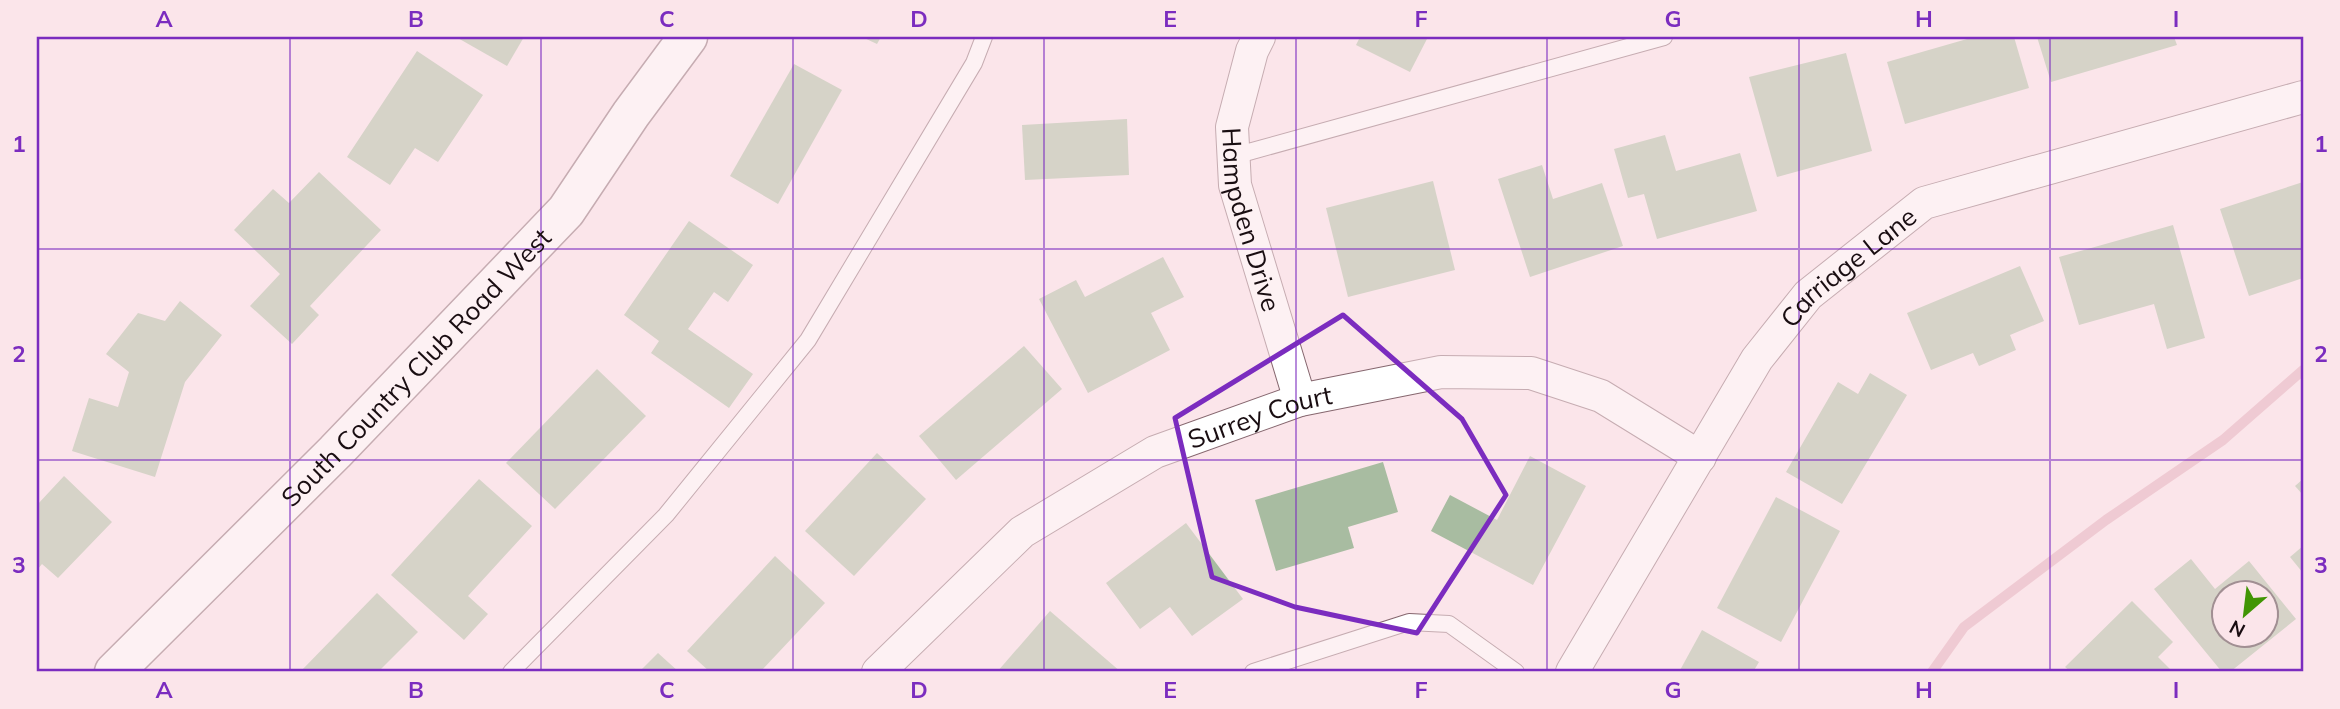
<svg xmlns="http://www.w3.org/2000/svg" width="2340" height="709" font-family="Mulish,sans-serif">
<rect width="100%" height="100%" fill="#fbe5ea"/>
<g fill="none" stroke-linecap="round" stroke-linejoin="round">
<polyline stroke="#e1a9b8" stroke-width="10" points="1932,672 1964,627 2106,520 2223,440 2303,370"/>
</g>
<g fill="#a8bca1" fill-rule="evenodd">
<polygon points="456,37 524,37 507,66"/>
<polygon points="862,37 881,37 877,44"/>
<polygon points="1360,37 1428,37 1410,72 1356,45"/>
<polygon points="1974,37 2014,37 2029,88 1905,124 1887,62"/>
<polygon points="2037,37 2174,37 2177,45 2051,82"/>
<polygon points="417,51 483,95 438,162 415,148 390,185 347,157"/>
<polygon points="1846,53 1872,151 1777,177 1749,77"/>
<polygon points="794,64 842,90 778,204 730,176"/>
<polygon points="1127,119 1129,175 1025,180 1022,125"/>
<polygon points="1665,135 1676,171 1740,153 1757,211 1657,239 1644,194 1628,198 1614,149"/>
<polygon points="1542,165 1553,199 1602,183 1623,246 1530,277 1498,179"/>
<polygon points="319,172 381,230 310,306 319,315 292,344 250,306 280,274 234,230 273,189 289,203"/>
<polygon points="1433,181 1455,270 1348,297 1326,208"/>
<polygon points="2303,182 2303,278 2249,296 2220,209"/>
<polygon points="689,221 753,265 728,302 714,292 688,329 753,374 729,408 651,353 659,341 624,315"/>
<polygon points="2173,225 2205,338 2167,349 2154,304 2079,325 2059,257"/>
<polygon points="1163,257 1184,297 1151,313 1170,350 1088,393 1039,299 1076,280 1085,297"/>
<polygon points="2020,266 2044,321 2010,335 2016,350 1979,366 1973,353 1931,370 1907,313"/>
<polygon points="180,301 222,335 185,382 155,477 72,451 89,398 118,407 129,372 106,354 138,313 165,321"/>
<polygon points="1024,346 1062,389 956,480 919,436"/>
<polygon points="597,369 646,416 555,509 506,463"/>
<polygon points="1870,373 1907,395 1842,504 1786,472 1838,382 1858,394"/>
<polygon points="877,453 926,499 854,576 805,531"/>
<polygon points="1530,456 1586,486 1533,585 1431,531 1450,495 1497,520"/>
<polygon points="1383,462 1398,512 1348,527 1354,548 1276,571 1255,500"/>
<polygon points="64,476 112,522 58,578 42,564 37,570 37,505"/>
<polygon points="479,479 532,526 468,596 488,614 464,640 391,575"/>
<polygon points="2303,479 2303,495 2295,486"/>
<polygon points="1776,497 1840,531 1781,642 1717,608"/>
<polygon points="1186,523 1243,599 1192,636 1170,607 1140,629 1106,583"/>
<polygon points="2303,546 2303,573 2290,557"/>
<polygon points="775,556 825,603 760,672 710,672 687,651"/>
<path d="M2191,559L2215,589L2249,561L2296,619L2230,672H2222L2154,589ZM2224,594H2266V636H2224Z"/>
<polygon points="377,593 418,632 378,672 300,672"/>
<polygon points="2132,601 2173,642 2158,657 2173,672 2071,672 2065,667"/>
<polygon points="1050,611 1121,672 997,672"/>
<polygon points="1702,630 1759,662 1753,672 1679,672"/>
<polygon points="658,653 679,672 639,672"/>
</g>
<g fill="none" stroke-linecap="round" stroke-linejoin="round">
<defs>
<g id="service">
<polyline points="1234,156 1664,37"/>
<polyline points="511,672 666,515 808,340 974,63 984,37"/>
<polyline points="1253,672 1409,622 1449,624 1516,672"/>
</g>
<g id="minor">
<path id="s1" d="M1259,37L1252,51L1232,127L1235,185L1300,400"/>
<path id="s2" d="M878,672L1022,532L1155,452L1300,400L1441,372L1531,373L1601,396L1700,457"/>
<path id="s3" d="M1572,672L1757,359L1808,295L1924,203L2303,97"/>
</g>
<g id="tertiary">
<path id="s4" d="M114,672L335,452L566,211L631,114L688,37"/>
</g>
</defs>
<use href="#service" stroke="#86676f" stroke-width="18"/>
<use href="#minor" stroke="#86676f" stroke-width="34"/>
<use href="#tertiary" stroke="#86676f" stroke-width="41"/>
<use href="#service" stroke="#fff" stroke-width="16"/>
<use href="#minor" stroke="#fff" stroke-width="32"/>
<use href="#tertiary" stroke="#fff" stroke-width="38"/>
</g>
<path d="M0 0H2340V709H0ZM1343,315L1462,419L1506,495L1417,633L1295,607L1212,577L1175,418Z" fill="#fbe5ea" fill-opacity=".55" fill-rule="evenodd"/>
<path fill="none" stroke="#7b2cbf" stroke-width="5" stroke-linejoin="round" d="M1343,315L1462,419L1506,495L1417,633L1295,607L1212,577L1175,418Z"/>
<path fill="none" stroke="#7b2cbf" stroke-width="2" stroke-opacity="0.55" d="M290,37V672M541,37V672M793,37V672M1044,37V672M1296,37V672M1547,37V672M1799,37V672M2050,37V672M37,249H2303M37,460H2303"/>
<g text-anchor="middle" dominant-baseline="central" stroke-width="7" stroke-linejoin="round" paint-order="stroke">
<g font-size="26" fill="#190d11" stroke="#fbe5ea">
<text stroke="none"><textPath href="#s1" startOffset="189">Hampden Drive</textPath></text>
<text stroke="none"><textPath href="#s3" startOffset="494">Carriage Lane</textPath></text>
<text stroke="none"><textPath href="#s4" startOffset="429">South Country Club Road West</textPath></text>
<text stroke="none"><textPath href="#s2" startOffset="467">Surrey Court</textPath></text>
</g>
</g>
<rect width="2340" height="709" fill="none" stroke="#fbe5ea" stroke-width="77"/>
<g transform="translate(2245 614) rotate(208)"><circle r="33" fill="#fbe5ea" stroke="#a18f93" stroke-width="2"/>
<path d="M0-5L12 26L0 18L-12 26Z" fill="#419504"/>
<text y="-10" font-size="19" font-weight="bold" text-anchor="middle" fill="#190d11">N</text>
</g>
<rect x="38" y="38" width="2264" height="632" fill="none" stroke="#7b2cbf" stroke-width="2.5"/>
<g font-size="23" text-anchor="middle" font-weight="bold" fill="#7b2cbf">
<text x="164" y="27">A</text>
<text x="416" y="27">B</text>
<text x="667" y="27">C</text>
<text x="919" y="27">D</text>
<text x="1170" y="27">E</text>
<text x="1421" y="27">F</text>
<text x="1673" y="27">G</text>
<text x="1924" y="27">H</text>
<text x="2176" y="27">I</text>
<text x="19" y="152">1</text>
<text x="2321" y="152">1</text>
<text x="19" y="362">2</text>
<text x="2321" y="362">2</text>
<text x="19" y="573">3</text>
<text x="2321" y="573">3</text>
<text x="164" y="698">A</text>
<text x="416" y="698">B</text>
<text x="667" y="698">C</text>
<text x="919" y="698">D</text>
<text x="1170" y="698">E</text>
<text x="1421" y="698">F</text>
<text x="1673" y="698">G</text>
<text x="1924" y="698">H</text>
<text x="2176" y="698">I</text>
</g>
</svg>
